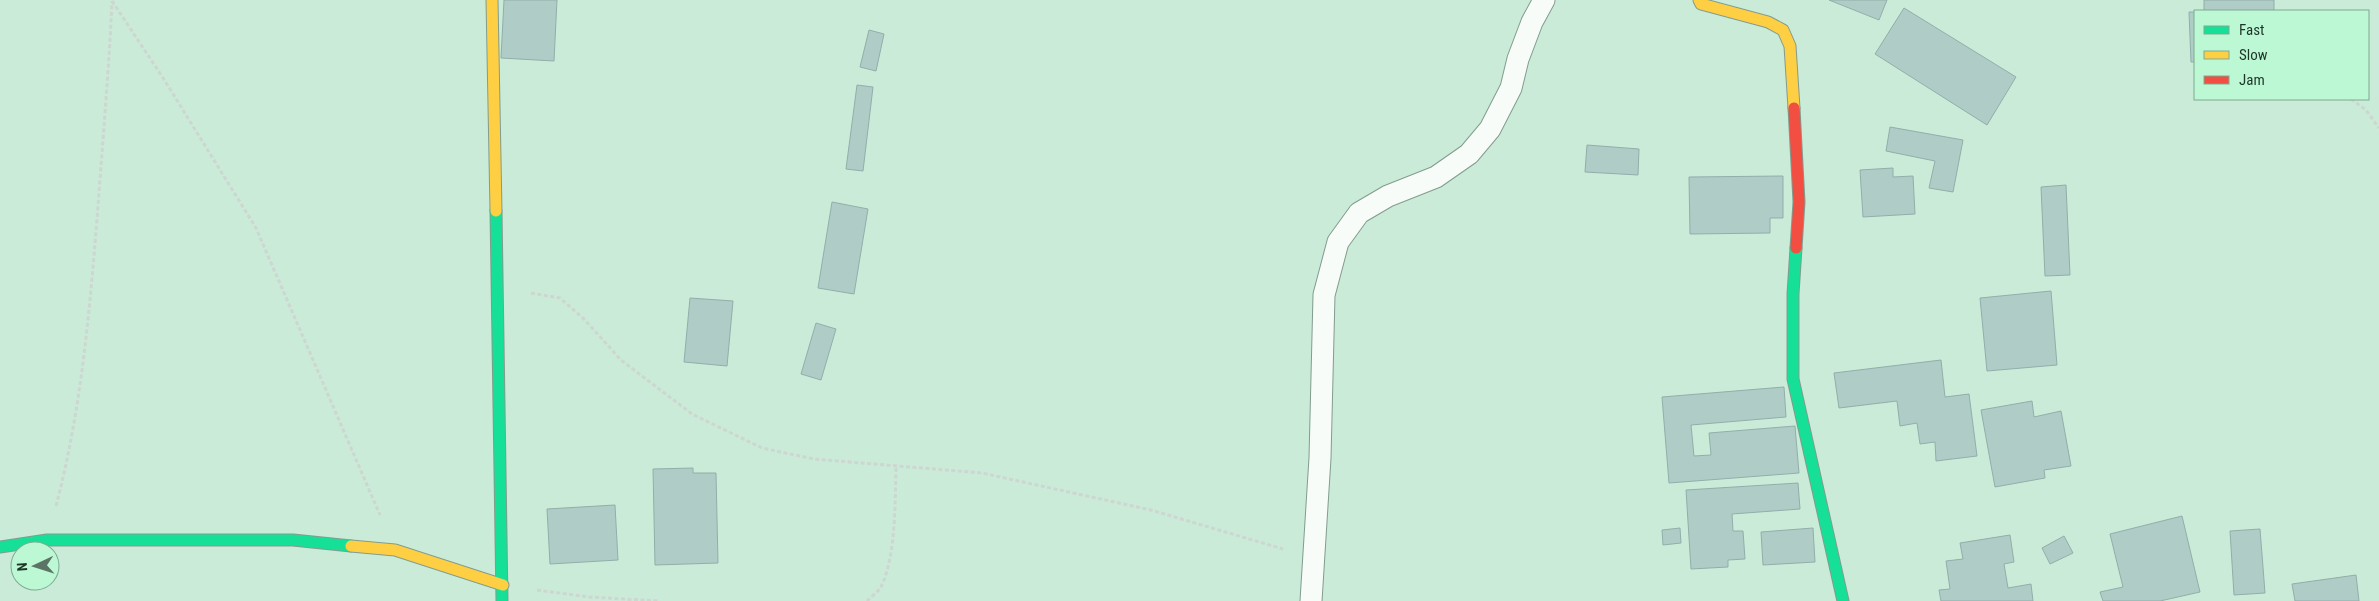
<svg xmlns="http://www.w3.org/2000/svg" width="2379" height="601" font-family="'Roboto Condensed',sans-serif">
<rect width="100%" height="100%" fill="#caebd8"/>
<g fill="#b0ccc7" stroke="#92aeaa">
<polygon points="504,0 557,0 554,61 501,58"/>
<polygon points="1829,0 1887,0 1879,20"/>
<rect x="2204" y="0" width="70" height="11"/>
<polygon points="1904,8 2016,77 1987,125 1875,54"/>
<polygon points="2189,12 2195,12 2195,62 2191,62"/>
<polygon points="869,30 884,34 876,71 860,67"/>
<polygon points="857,85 873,87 863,171 846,169"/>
<polygon points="1890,127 1963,140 1953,192 1929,188 1935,161 1886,151"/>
<polygon points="1587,145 1639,149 1638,175 1585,172"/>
<polygon points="1893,168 1893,177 1913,176 1915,214 1863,217 1860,170"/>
<polygon points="1783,176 1783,218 1770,218 1770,233 1690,234 1689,177"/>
<polygon points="2066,185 2070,275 2045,276 2041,187"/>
<polygon points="832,202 868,209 854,294 818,288"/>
<polygon points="2051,291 2057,365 1987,371 1980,298"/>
<polygon points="690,298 733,301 727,366 684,362"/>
<polygon points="816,323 836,329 821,380 801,374"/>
<polygon points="1941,360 1945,397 1969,394 1977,456 1936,461 1935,442 1920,444 1917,423 1900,426 1897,401 1839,408 1834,373"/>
<polygon points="1784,387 1786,417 1691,425 1694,456 1711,455 1709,433 1795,426 1799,473 1669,483 1662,397"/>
<polygon points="2032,401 2034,417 2061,411 2071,466 2044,470 2045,478 1995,487 1981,410"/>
<polygon points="693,468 693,473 716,473 718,563 655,565 653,469"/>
<polygon points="1798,483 1800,509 1732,514 1733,531 1743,531 1745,559 1728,560 1728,567 1691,569 1686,490"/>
<polygon points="615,505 618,560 550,564 547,509"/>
<polygon points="2182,516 2200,592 2160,601 2103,601 2100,592 2123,587 2110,534"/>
<polygon points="1680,528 1681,543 1663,545 1662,530"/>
<polygon points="1813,528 1815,562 1763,565 1761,532"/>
<polygon points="2260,529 2265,593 2234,595 2230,531"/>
<polygon points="2010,535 2014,562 2004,564 2008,588 2031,584 2033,601 1941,601 1939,590 1950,589 1946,561 1963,559 1960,543"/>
<polygon points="2064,536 2073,553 2050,564 2042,548"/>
<polygon points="2356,575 2359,601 2295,601 2292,584"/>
</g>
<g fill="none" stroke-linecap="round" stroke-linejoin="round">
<defs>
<polyline id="lane" points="1311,601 1320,458 1324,295 1338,242 1359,213 1388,196 1436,177 1469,154 1490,129 1511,88 1518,59 1532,22 1544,0"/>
<g id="fast">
<polyline points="496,211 502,601"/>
<polyline points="1796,248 1793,294 1793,379 1843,601"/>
<polyline points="0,547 47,540 293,540 351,546"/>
</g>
<g id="slow">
<polyline points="492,0 496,211"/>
<polyline points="1699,0 1701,4 1768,22 1783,30 1790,46 1794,108"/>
<polyline points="351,546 395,550 503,585"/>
</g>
<polyline id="jam" points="1794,108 1799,202 1796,248"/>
</defs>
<use href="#lane" stroke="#829c8e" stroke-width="23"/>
<use href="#fast" stroke="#829c8e" stroke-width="13"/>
<use href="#slow" stroke="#829c8e" stroke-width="13"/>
<use href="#jam" stroke="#829c8e" stroke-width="13"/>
<g stroke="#cdd6d0" stroke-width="3" stroke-dasharray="4 2.5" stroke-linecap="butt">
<polyline points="112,1 165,81 256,228 380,515"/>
<polyline points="2351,99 2366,110 2379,128"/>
<polyline points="531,293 560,298 584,319 621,360 692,414 762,448 814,459 982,473 1151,510 1283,549"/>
<path d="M56,506C82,407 90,307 98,206C103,137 109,69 112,1"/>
<polyline points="537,590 589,597 660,601"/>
<path d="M867,601C871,597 878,592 881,587C896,556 895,502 896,467"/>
</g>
<use href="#lane" stroke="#f7fcf9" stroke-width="21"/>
<use href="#fast" stroke="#16e098" stroke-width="11"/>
<use href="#slow" stroke="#ffcf43" stroke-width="11"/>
<use href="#jam" stroke="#f24e42" stroke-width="11"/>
</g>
<rect x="2194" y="10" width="175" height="90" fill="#bdf8d5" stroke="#7daa90"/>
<rect x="2204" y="26" width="25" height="8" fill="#16e098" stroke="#7daa90"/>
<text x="2239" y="35" font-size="15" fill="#1e3628">Fast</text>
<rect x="2204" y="51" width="25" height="8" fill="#ffcf43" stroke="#7daa90"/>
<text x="2239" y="60" font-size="15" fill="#1e3628">Slow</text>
<rect x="2204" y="76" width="25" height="8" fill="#f24e42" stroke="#7daa90"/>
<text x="2239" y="85" font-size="15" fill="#1e3628">Jam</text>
<g transform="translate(35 566) rotate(266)"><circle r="24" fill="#bdf8d5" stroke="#7daa90"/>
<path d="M0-4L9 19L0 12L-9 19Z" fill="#5a7566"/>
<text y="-8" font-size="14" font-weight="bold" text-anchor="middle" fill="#1e3628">N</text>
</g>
</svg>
